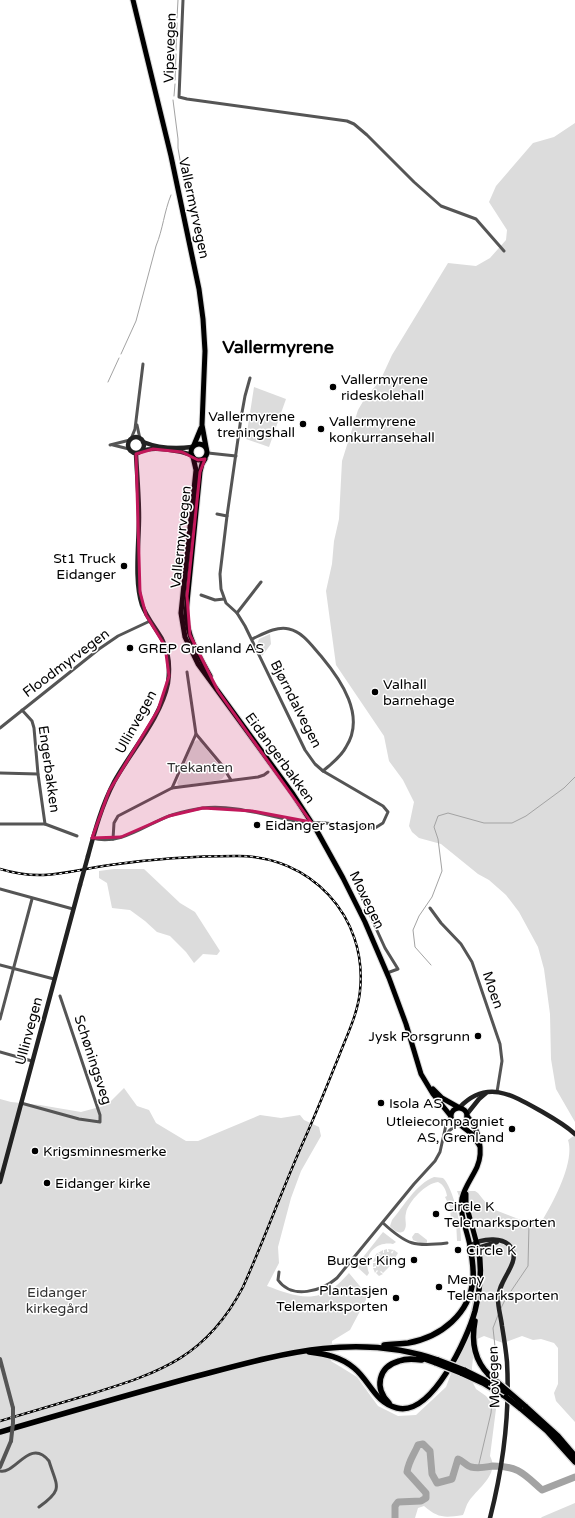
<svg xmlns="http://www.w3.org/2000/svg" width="575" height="1518" font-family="'Varela Round',sans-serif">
<rect width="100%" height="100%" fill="#fff"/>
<g fill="#dcdcdc">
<polygon points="575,123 575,1122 556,1089 551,1059 550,1014 544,969 538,947 519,912 506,895 489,880 478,874 441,844 419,838 412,832 409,826 414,802 403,780 389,761 384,736 336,665 326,591 332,564 334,541 339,519 342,461 358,410 365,398 380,381 392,355 448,263 476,266 490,258 506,240 507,230 489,202 496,186 533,143 554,137"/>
<polygon points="254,387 286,399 269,447 246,439"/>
<polygon points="270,634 271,644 262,656 257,645 259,639"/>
<polygon points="197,740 200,741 224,772 225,775 222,779 219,780 179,786 177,783 178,781 193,743"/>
<polygon points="114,869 144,869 180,903 195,912 220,951 217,955 203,954 194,963 186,952 170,936 157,932 145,921 130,910 112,908 107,883 99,878 99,871"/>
<path d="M124,1088L137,1106L149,1110L156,1123L186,1141H198L260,1115L281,1118L300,1115L304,1120L319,1127L321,1136L301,1171L291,1198L278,1247L279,1263L267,1286C289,1294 312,1304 333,1288C339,1284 344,1278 349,1273L368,1296L350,1330L332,1341L331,1361L357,1377L378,1406L398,1416L416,1415L446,1387L465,1336L477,1281L472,1230L457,1191H475L478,1193L490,1208L521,1220L543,1219C554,1201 575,1161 568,1140L575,1135V1422L556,1401L554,1393L558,1384V1348L554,1343L541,1339L533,1340L522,1336L503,1343L484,1336L475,1340L472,1367V1381L476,1389L486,1396L496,1409L490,1456C500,1474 478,1488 469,1501C466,1505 465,1511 463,1515C444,1518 438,1518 424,1506L418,1508L415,1518H0V1099L11,1102L40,1105L81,1112L107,1105Z"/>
<path d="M434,1177L443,1178C453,1187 462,1227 461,1241H457L456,1220L451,1221L450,1207L445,1197L447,1196C446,1190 444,1185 438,1182C426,1183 408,1202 406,1213C404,1220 408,1225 404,1231C399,1235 393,1230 390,1226L392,1220C404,1206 416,1184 434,1177Z"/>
<path d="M383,1232L396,1242L393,1244C376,1241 362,1255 369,1273L367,1276L356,1266Z"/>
<polygon points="415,1233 418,1233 427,1240 427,1243 420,1243 413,1240 412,1237"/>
<polygon points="387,1249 387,1252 389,1252 388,1249 394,1250 391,1252 392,1254 394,1250 398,1253 391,1265 383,1273 381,1271 380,1272 383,1274 379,1276 376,1273 378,1271 377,1270 375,1273 373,1268 376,1268 376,1266 373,1267 373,1263 376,1263 376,1261 373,1262 375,1257 377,1259 378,1258 375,1256 377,1253 380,1255 381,1254 378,1253 383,1250 383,1253 384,1253 384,1250"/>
<polygon points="575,1503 575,1518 541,1518 542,1517"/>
</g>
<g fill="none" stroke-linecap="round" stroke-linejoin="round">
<g stroke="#a3a3a3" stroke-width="1">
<polyline points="177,18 178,0"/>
<polyline points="176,50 177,23"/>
<polyline points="175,80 176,54"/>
<polyline points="174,96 175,84"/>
<polyline points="173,100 178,139 178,148 183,178"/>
<path d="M121,354L136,321L156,246C163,229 164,212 171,195"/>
<polyline points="108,382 119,358"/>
<polyline points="431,965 415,947 413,930 419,916 432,897 442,871 438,839 434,827 438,816 448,813 484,823 512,823 526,816 564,788 575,777"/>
<polyline points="501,1308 505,1300 528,1266 529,1225"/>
<polyline points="494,1376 496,1356 493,1328 498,1315"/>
<polyline points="478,1468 491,1413 493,1391"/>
</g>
<path stroke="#a3a3a3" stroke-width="7" d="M395,1518V1506L398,1502L421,1501L426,1498V1493L407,1472C409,1460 414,1455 418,1445L423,1444L430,1451L432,1474L437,1483L452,1479L458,1459C463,1461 467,1466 471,1467C479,1469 486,1467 493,1466C519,1466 524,1474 542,1490L575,1477"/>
<defs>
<g id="primary">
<polyline points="133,0 171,156 199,289 203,319 205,351 202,425 206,447"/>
<circle cx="199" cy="452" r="8"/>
<polyline points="194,445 201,428"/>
<polyline points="193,457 196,470 181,613 185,637 198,664 293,794 317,831 343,878 365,922 389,978 406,1024 421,1074 433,1094 450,1115"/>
<path d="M205,459L202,464L200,472L186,613C187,637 199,656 210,676"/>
<polyline points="433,1089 442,1098 458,1107"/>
<circle cx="459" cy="1116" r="8"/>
<path d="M467,1116C479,1129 484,1151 477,1167C472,1178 465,1186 462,1198C459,1214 467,1230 470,1246"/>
<polyline points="459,1124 472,1134 479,1145"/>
<polyline points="466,1194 466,1204 478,1248"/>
</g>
<g id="trunk">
<path d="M475,1321C471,1342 474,1360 489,1375"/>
<path d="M384,1345C392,1344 400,1344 408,1343C441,1337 470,1314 473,1279C474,1268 472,1257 470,1246"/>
<path d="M309,1352C326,1354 341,1357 354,1368C370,1381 375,1403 397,1408C432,1417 468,1337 475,1311C480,1290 483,1269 478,1248"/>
<polyline points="419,1357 436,1363"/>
<polyline points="464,1370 490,1383"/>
<polyline points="461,1373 483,1383 506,1397"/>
<path d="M389,1403C374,1388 378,1367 399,1361C407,1358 414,1359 422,1360"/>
<polyline points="525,1406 558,1436 575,1456"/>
<polyline points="520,1408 547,1431 575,1462"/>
<path d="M0,1432C62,1414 124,1396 186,1379C271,1357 351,1330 438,1360"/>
</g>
</defs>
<use href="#primary" stroke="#dbdbdb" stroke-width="7"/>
<use href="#trunk" stroke="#dbdbdb" stroke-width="8"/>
<g stroke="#555" stroke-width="3">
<polyline points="183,0 179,97 187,99 347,121 354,124 367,135 414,182 441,206 476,219 504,251"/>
<polyline points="137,425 140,439"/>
<polyline points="131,439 135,429 143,364"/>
<polyline points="110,445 130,440"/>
<polyline points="113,445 129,449"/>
<polyline points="208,453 236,456"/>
<polyline points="217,514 227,516 220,574 221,589 226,603 237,613 245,626 305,750 315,764 323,771 383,806 388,812 383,823 375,828 325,823"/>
<polyline points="227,516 241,418 245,396 250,378"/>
<polyline points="201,595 215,600 224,599"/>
<polyline points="237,613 261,582"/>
<path d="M252,639C263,634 276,626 289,629C303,632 312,646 321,656C341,680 366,716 346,747C341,757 331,764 323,771"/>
<polyline points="187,672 196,734 221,764 231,780"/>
<polyline points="22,710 32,721 34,728 38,774 45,824"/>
<polyline points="0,728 99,649 118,636 150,621"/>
<polyline points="0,773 38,774"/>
<polyline points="172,788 196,734"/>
<polyline points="0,824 45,824 77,836"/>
<path d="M92,838C120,846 145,825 169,816C180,812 191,810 202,808C236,804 269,817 301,822"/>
<polyline points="113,839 114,823 118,816 172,788 258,777 264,775 268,772"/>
<polyline points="0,889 73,909"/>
<polyline points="358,889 385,948 398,969 387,973"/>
<polyline points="430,908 441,923 461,944 472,962 500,1044 502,1061 497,1092"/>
<polyline points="0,965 54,979"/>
<polyline points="0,1019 32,899"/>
<polyline points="0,1052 32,1061"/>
<polyline points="21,1103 79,1119 100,1122 100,1115 60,996"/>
<polyline points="444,1138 449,1131 457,1124"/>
<path d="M383,1223C407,1245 414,1247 447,1243"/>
<path d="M279,1272L278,1280C292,1300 322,1291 337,1278L414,1184L435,1161L440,1152L446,1125L450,1117"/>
<path d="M0,1471C15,1475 30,1437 49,1461C57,1487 64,1489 39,1507"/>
</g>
<g stroke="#555" stroke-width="4">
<polyline points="0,1359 13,1408"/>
<polyline points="0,1467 11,1441"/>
</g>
<g stroke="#222" stroke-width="4.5">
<circle cx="136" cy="445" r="8"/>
<path d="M143,442C158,448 177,449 192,447"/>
<path d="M142,451C154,446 180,451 192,455"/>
<path d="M88,856C95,830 102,805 114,782C131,751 161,718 168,683C170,669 169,652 162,639C155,627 147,618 142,605C134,581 139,543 139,517C139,496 137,475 136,454"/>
<path d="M460,1107C486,1080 511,1094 539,1110C551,1117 564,1124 575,1134"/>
<polyline points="467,1114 479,1099 486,1093"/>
<polyline points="0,1182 80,885"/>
<path d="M470,1246C481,1238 507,1235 513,1251C518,1265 498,1281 498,1299C498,1308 501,1317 502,1326C504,1338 506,1350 507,1362C510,1415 503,1467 490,1518"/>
<polyline points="476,1247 478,1248 497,1242"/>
</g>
<use href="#primary" stroke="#000" stroke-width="5"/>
<use href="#trunk" stroke="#000" stroke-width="5.5"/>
<defs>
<path id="rail" d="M0,869C43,882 68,871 110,865C151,859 195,856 236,856C310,855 368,916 360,991C358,1013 347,1035 339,1056C328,1083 317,1111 305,1138C283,1187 265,1238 243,1287C207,1356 162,1372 91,1394C61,1403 30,1412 0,1421"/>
</defs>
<use href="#rail" stroke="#000" stroke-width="2.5"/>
<use href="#rail" stroke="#fff" stroke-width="1" stroke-dasharray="3" stroke-linecap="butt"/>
<defs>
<g id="trunk-bridge">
<polyline points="438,1360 464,1370"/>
<polyline points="436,1363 461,1373"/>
<polyline points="489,1375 525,1406"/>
<polyline points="490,1383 507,1393"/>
<polyline points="506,1397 520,1408"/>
</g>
</defs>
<use href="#trunk-bridge" stroke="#dbdbdb" stroke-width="8" stroke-linecap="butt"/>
<polyline stroke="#555" stroke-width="3" points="301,822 325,823"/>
<polyline stroke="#555" stroke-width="4" points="11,1441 13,1423 13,1408"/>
<polyline stroke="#222" stroke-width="4.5" points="80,885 88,856"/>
<use href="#trunk-bridge" stroke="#000" stroke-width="5.5"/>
</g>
<path fill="#c2185b" fill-opacity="0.2" stroke="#c2185b" stroke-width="3" stroke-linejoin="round" d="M153,449L182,452L198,460L205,459L200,472L187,596L190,635L218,691L311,822L252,811L203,808L169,816L121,837L92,838L109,791L158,710L169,676L165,646L146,615L140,592L136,454Z"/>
<g fill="#000" stroke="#fff" stroke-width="1.5">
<circle cx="333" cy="387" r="4"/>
<circle cx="303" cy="424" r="4"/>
<circle cx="321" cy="429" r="4"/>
<circle cx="124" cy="566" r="4"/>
<circle cx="130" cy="648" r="4"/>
<circle cx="375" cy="692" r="4"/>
<circle cx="257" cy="825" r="4"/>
<circle cx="478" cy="1036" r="4"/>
<circle cx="381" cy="1103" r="4"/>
<circle cx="512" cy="1129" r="4"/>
<circle cx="35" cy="1151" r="4"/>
<circle cx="47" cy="1183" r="4"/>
<circle cx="436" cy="1214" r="4"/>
<circle cx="458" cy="1250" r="4"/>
<circle cx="414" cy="1260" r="4"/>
<circle cx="439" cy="1287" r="4"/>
<circle cx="396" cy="1298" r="4"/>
</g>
<g text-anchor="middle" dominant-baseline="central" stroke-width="3" stroke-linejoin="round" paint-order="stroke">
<g font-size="14" fill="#000" stroke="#fff">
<text transform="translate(170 48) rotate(-88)">Vipevegen</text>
<text transform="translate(194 208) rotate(78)">Vallermyrvegen</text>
<text transform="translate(181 537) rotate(-84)">Vallermyrvegen</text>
<text transform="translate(66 663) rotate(-37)">Floodmyrvegen</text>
<text transform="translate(296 704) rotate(63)">Bjørndalvegen</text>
<text transform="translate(136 722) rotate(-61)">Ullinvegen</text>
<text transform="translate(280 758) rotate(54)">Eidangerbakken</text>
<text transform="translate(49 769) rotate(82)">Engerbakken</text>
<text transform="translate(367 900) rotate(64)">Movegen</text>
<text transform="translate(493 990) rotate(71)">Moen</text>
<text transform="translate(29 1031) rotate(-75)">Ullinvegen</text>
<text transform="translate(93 1060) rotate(72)">Schøningsveg</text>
<text transform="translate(494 1377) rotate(-92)">Movegen</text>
</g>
<g font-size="14" fill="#000" stroke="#fff" text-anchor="start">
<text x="341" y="379">Vallermyrene<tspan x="341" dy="16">rideskolehall</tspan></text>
<text x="295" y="416" text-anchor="end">Vallermyrene<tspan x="295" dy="16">treningshall</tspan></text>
<text x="329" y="421">Vallermyrene<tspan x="329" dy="16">konkurransehall</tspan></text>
<text x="116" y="558" text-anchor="end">St1 Truck<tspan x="116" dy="16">Eidanger</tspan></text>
<text x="138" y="648">GREP Grenland AS</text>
<text x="383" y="684">Valhall<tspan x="383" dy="16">barnehage</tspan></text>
<text x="265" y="825">Eidanger stasjon</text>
<text x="470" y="1036" text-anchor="end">Jysk Porsgrunn</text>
<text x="389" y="1103">Isola AS</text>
<text x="504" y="1121" text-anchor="end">Utleiecompagniet<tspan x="504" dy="16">AS, Grenland</tspan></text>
<text x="43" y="1151">Krigsminnesmerke</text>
<text x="55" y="1183">Eidanger kirke</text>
<text x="444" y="1206">Circle K<tspan x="444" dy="16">Telemarksporten</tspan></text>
<text x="466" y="1250">Circle K</text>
<text x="406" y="1260" text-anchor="end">Burger King</text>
<text x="447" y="1279">Meny<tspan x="447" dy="16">Telemarksporten</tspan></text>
<text x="388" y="1290" text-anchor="end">Plantasjen<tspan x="388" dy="16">Telemarksporten</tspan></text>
</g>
<g font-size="14" fill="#333" stroke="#fff">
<text x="200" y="767">Trekanten</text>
<text x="57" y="1292">Eidanger<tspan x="57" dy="16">kirkegård</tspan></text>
</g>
<g font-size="18" font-weight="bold" fill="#000" stroke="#fff">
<text x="278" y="347">Vallermyrene</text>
</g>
</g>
</svg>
